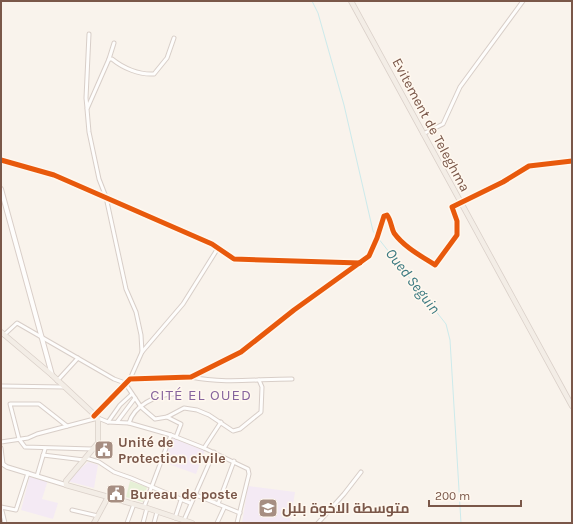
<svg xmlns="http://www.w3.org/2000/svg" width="573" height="524" font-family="Karla,Cairo,sans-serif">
<rect width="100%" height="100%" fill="#f9f3ec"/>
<g fill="#f4eaf4">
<polygon points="172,438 205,450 196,474 163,462"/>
<polygon points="88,462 98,465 94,488 67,481"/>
<polygon points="30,475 48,480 42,499 58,503 53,519 21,510"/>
<polygon points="248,486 295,492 290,523 242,523"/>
</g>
<polygon fill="#e6f0d6" points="130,481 147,487 143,502 126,497"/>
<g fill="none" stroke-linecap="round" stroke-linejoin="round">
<g stroke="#cceaeb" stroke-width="1">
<polyline points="312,1 318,13 344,105 373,231 376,235"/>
<polyline points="378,238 446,324 450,340 461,523"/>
</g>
<defs>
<g id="minor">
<polyline points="114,43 109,59 87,109 89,132 99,179 106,197 126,289 136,312 141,335 142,352 130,379"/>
<path d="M109,59H112C123,68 139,75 154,74L167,58L174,38"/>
<polyline points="87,108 86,98 89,34"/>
<polyline points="423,134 443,124 460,87 523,1"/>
<polyline points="1,160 54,175 212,244 234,259 360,263"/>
<polyline points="4,335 17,323 114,379 125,383 141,407 155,419 167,417 184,408 197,410 209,415 233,431 240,429 261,412 262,387 259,380"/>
<polyline points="142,352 183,304 218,248"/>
<path d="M191,377C224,384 258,379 292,379"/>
<polyline points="57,381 78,358"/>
<polyline points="1,386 64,387"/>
<path d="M94,416L130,379L191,377L241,352L294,310L369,256L377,238L384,216L387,215C391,220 391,227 394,233C404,247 421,256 435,265L457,235V221L452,207L503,182L529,166L572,161"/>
<polyline points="167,417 181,424 176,437"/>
<polyline points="108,422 120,405 132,394"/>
<polyline points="117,422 135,398"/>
<path d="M129,423C134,406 155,395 173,394"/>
<polyline points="67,426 39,404 10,404 19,439 25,447 92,449"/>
<polyline points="1,442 28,438 37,434 98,418 108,422 129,423 171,435 204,448 248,469 249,474 237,523"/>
<polyline points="1,448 3,464"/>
<polyline points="204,448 221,422"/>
<polyline points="43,455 84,460"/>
<polyline points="86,458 99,462 114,472 131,478 190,503"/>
<polyline points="37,476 45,449"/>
<polyline points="196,495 240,513"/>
<polyline points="218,504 234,461"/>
<polyline points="1,507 16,510 28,473"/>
<polyline points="1,507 5,523"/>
<polyline points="144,507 171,435"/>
<polyline points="72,510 98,516"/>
<polyline points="175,518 181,500"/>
<polyline points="184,520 214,452"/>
<polyline points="127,523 134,504"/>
<polyline points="143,523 147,508"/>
<polyline points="154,523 157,512"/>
<polyline points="217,523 224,508"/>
<polyline points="318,523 344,494 361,472"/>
</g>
<polyline id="tertiary" points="1,463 7,467 66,485"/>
<polyline id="secondary" points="1,189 52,375"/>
<g id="primary">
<polyline points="351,1 572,406"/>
<polyline points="1,332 52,375 98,418 98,443 66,481 66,485 144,507 192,523"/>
<polyline points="94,523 108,497"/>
</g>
</defs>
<use href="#minor" stroke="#d8cec8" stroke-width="5"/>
<use href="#tertiary" stroke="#d8cec8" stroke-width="5.5"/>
<use href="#secondary" stroke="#d9cec8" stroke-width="6"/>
<use href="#primary" stroke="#dad0c9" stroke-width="6"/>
<use href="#minor" stroke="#fefdfc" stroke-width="3"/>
<use href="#tertiary" stroke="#fefdfc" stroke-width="3.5"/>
<use href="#secondary" stroke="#fefdfc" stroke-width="4"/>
<use href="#primary" stroke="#f3ede6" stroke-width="4.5"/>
<defs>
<g id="cycleway">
<polyline points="1,160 54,175 212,244 234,259 360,263"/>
<path d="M94,416L130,379L191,377L241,352L294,310L369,256L377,238L384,216L387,215C391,220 391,227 394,233C404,247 421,256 435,265L457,235V221L452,207L503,182L529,166L572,161"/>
</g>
</defs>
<use href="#cycleway" stroke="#fff8ef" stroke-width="8"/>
<use href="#cycleway" stroke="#e8590c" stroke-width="5"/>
</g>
<defs>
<symbol id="civic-square" viewBox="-11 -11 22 22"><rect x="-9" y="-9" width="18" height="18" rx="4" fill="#a68e82" stroke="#fff8ef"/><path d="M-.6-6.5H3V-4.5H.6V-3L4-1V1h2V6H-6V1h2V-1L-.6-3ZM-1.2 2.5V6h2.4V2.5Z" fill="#fff"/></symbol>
<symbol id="school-square" viewBox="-11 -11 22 22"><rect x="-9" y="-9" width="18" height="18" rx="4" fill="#a68e82" stroke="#fff8ef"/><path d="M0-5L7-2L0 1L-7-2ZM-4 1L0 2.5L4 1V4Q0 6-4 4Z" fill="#fff"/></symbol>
</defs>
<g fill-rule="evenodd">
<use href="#civic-square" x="93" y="439" width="22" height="22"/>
<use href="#civic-square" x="105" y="483" width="22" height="22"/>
<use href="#school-square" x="257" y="497" width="22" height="22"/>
</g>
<g text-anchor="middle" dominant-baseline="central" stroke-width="3" stroke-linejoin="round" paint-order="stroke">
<g font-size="14" fill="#7a5749" stroke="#fff8ef">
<text transform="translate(431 125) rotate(62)">Evitement de Teleghma</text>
</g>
<g font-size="14" font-weight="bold" fill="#7a5749" stroke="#fff8ef" text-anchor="start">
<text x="118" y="442">Unité de<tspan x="118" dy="16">Protection civile</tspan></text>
<text x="130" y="494">Bureau de poste</text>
<text x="282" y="508">متوسطة الاخوة بلبل</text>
</g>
<g font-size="15" font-style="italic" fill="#3b7980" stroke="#fff8ef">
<text transform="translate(413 281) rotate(52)">Oued Seguin</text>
</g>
<g font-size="15" letter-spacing="1" fill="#86649d" stroke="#fff8ef">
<text x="201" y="395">CITÉ EL OUED</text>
</g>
</g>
<rect width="573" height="524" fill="none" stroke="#7a5749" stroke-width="4"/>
<path d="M429 500v6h92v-6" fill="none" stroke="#7a5749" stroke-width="2"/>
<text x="435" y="500" font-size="12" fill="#7a5749" stroke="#fff8ef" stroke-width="3" paint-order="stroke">200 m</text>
</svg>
